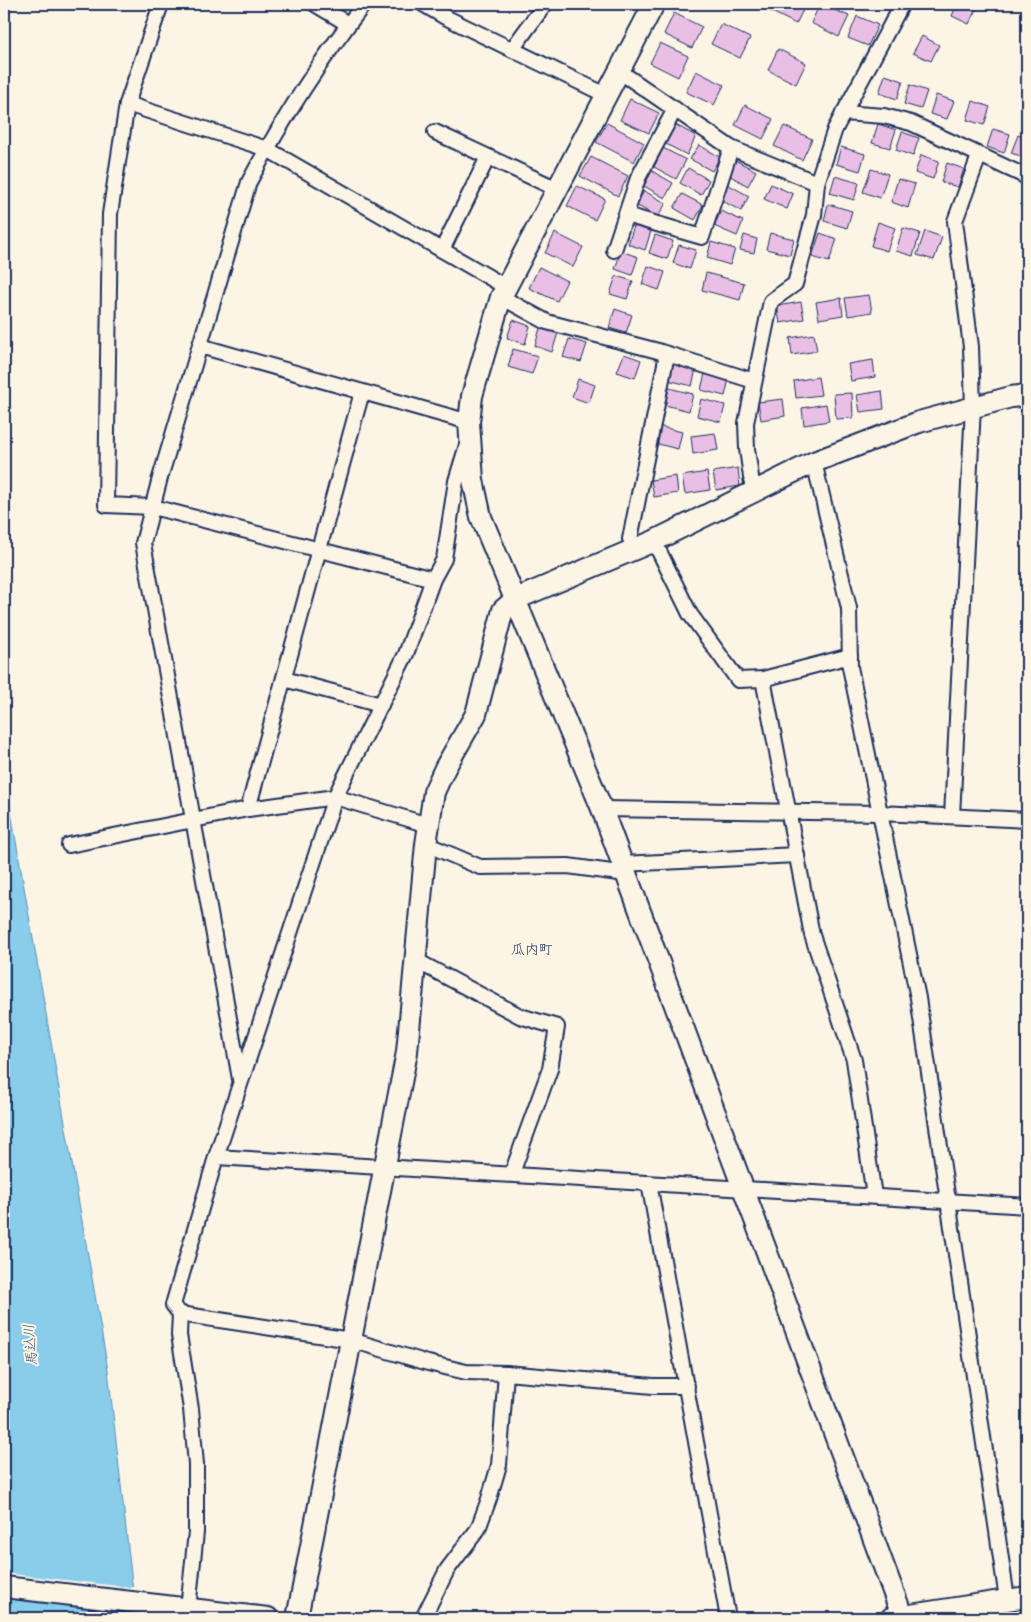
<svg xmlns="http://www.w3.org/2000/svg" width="1031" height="1622" font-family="Kalam,'Klee One',sans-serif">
<rect width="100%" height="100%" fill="#fcf5e5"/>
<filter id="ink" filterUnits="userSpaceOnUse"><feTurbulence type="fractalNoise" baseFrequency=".02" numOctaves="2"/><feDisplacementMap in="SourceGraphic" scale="10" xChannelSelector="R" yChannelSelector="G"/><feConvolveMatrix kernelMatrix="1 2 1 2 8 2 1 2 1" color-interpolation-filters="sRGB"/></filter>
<g filter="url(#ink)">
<polygon fill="#89cdeb" stroke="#5d8eb3" points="4,772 108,1370 136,1618 4,1618"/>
<polygon fill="#fcf5e5" points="4,1573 136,1588 136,1593 4,1578"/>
<g fill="#eabfe6" stroke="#1b2f5e">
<polygon points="771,4 806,4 796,24 768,10"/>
<polygon points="820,4 849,16 839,37 811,23"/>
<polygon points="957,4 970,4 977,7 969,24 952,16"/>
<polygon points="674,13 702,27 692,48 664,34"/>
<polygon points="857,16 878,25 868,46 848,38"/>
<polygon points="721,24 750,38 740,58 711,44"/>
<polygon points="922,36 939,45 931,61 913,53"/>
<polygon points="660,43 688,56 678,77 650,63"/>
<polygon points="778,49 806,63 796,84 768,70"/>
<polygon points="696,71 724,85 714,105 686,92"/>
<polygon points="885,75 903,81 897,99 879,93"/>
<polygon points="910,85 927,91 921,109 904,104"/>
<polygon points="936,95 954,101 947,119 930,114"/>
<polygon points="630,99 659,113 649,133 620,120"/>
<polygon points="973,101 990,107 984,125 967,120"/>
<polygon points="745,105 773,119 763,139 735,125"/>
<polygon points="607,123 644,143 634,162 596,142"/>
<polygon points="674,124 696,136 687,155 664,143"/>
<polygon points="878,124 896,130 890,148 872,143"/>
<polygon points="784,126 812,139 802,160 774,146"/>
<polygon points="993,129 1010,134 1004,153 987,147"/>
<polygon points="902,132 919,138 913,156 896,150"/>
<polygon points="1018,135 1027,138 1027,158 1011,153"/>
<polygon points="699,145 720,157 712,171 690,159"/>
<polygon points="841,147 865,154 860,171 836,164"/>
<polygon points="663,148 686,160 676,179 654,167"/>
<polygon points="921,155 939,161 933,179 915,173"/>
<polygon points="591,157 628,176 618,196 580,176"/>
<polygon points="735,160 756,171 748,186 727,174"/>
<polygon points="947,163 964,169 958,187 941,182"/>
<polygon points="688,168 709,180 701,195 680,183"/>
<polygon points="871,169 888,174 880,198 863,192"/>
<polygon points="652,171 673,183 665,198 644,186"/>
<polygon points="835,176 859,183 854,200 830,193"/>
<polygon points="898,179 915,184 908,208 891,202"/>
<polygon points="727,184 749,196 741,211 719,199"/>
<polygon points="771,184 793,194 787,209 764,199"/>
<polygon points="577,186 605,199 595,220 567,206"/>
<polygon points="644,191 666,203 658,217 636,205"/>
<polygon points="682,194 703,205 695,220 674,208"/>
<polygon points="828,204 852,211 847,228 824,221"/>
<polygon points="721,211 743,221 737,236 714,226"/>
<polygon points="878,222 895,228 887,251 871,246"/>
<polygon points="634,226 651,231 645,250 628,244"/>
<polygon points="903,228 920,233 913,256 896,251"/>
<polygon points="925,231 942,237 934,260 917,255"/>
<polygon points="555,233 583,247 573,267 545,253"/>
<polygon points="770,233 794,239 790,255 766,249"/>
<polygon points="820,233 837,239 829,262 812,257"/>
<polygon points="655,235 673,241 667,259 649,253"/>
<polygon points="744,235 757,239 754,253 740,250"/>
<polygon points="711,242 735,249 730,265 707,258"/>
<polygon points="679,245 696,250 690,269 673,263"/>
<polygon points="621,251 638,257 632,275 615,269"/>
<polygon points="648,266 665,272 659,290 642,284"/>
<polygon points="539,267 567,281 557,301 529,288"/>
<polygon points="706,273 744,283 740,300 702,290"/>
<polygon points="616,276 633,281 627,299 610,294"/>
<polygon points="869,295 872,312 848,316 845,298"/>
<polygon points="841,298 843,315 819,319 816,302"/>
<polygon points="801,302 804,319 780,323 777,306"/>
<polygon points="615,309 632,315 626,333 609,328"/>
<polygon points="513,320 530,326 525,344 507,338"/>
<polygon points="540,328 558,333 552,352 535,346"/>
<polygon points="814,334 817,351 792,355 790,338"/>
<polygon points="569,339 587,344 581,362 563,357"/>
<polygon points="513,349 538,356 532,374 508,367"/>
<polygon points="624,354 641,360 635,378 617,372"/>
<polygon points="873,360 875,377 851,381 848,364"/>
<polygon points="672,363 696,369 692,386 668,380"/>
<polygon points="705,373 729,379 725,396 701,390"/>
<polygon points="818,377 821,395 796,398 794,381"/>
<polygon points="578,379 595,385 589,403 572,397"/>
<polygon points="669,388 693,394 689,411 665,405"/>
<polygon points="882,391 884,409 860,412 857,395"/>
<polygon points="852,393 853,418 836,419 834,394"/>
<polygon points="701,399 725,405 721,422 697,416"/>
<polygon points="783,399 785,416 761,420 758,402"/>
<polygon points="826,404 829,421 804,425 802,408"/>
<polygon points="658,426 682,432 678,449 654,443"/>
<polygon points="715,433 718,450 693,454 691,436"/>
<polygon points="738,468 740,486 716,490 713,472"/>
<polygon points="707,472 710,490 685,494 682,476"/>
<polygon points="676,476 678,493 654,497 651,480"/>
</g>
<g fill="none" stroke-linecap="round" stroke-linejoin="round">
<defs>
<g id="street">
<polyline points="161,4 127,104 110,214 106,505 153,507 433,579"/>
<polyline points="315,4 348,24"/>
<polyline points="423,4 445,17 606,95"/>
<polyline points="513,48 545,4"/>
<polyline points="619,71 731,148 817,183"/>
<polyline points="127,104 267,149 506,287"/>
<polyline points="843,113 884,116 911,123 1027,177"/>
<polyline points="435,132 557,189"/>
<polyline points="626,215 702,237 731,148"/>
<polyline points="442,250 488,157"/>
<polyline points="614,250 638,178 675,109"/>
<polyline points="501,297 547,322 658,351 754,381"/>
<polyline points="200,346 469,422"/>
<polyline points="814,462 849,608 850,667 918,998 1007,1599"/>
<polyline points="753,491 747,449 746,423 771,301 795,284 814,215 817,183 835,129 902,4"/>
<polyline points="654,541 690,614 738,680 763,679 850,656"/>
<polyline points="637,548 630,539 667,354"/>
<polyline points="284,679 381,705"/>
<polyline points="763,679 812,935 854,1060 874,1196"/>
<polyline points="248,809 362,392"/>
<polyline points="602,809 880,813 1027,820"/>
<polyline points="952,816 973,407 971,347 955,221 979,156"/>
<polyline points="426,844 480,867 568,866 626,874"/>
<polyline points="69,845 248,809 335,797 428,825"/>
<polyline points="622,864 797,855"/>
<polyline points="415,960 520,1016 557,1027 550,1069 512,1173"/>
<path d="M240,1079L143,543L160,478L249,182C282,120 321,59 364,4"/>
<polyline points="216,1157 1027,1206"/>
<polyline points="649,1183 728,1618"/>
<polyline points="180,1314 351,1340 428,1363 466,1372 506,1373 653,1386 687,1386"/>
<polyline points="188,1609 196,1532 196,1464 191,1409 179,1335 180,1314 173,1305 216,1157 335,797 406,654 433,579 444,559 456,481 467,445"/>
<polyline points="423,1618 447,1570 478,1529 489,1499 499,1465 506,1373"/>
</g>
<g id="secondary">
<polyline points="654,4 501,297 472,396 469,422 473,480 481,517 602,809 903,1618"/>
<polyline points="4,1587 268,1618"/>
<polyline points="297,1618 407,1052 426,844 434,792 445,768 476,714 503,610 516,599 654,541 814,462 919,422 1011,397 1027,395"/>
<polyline points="891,1618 1027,1597"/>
</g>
</defs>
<use href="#street" stroke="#1b2f5e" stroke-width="18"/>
<use href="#secondary" stroke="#1b2f5e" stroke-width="24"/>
<use href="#street" stroke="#fcf5e5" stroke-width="14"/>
<use href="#secondary" stroke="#fcf5e5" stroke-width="20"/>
</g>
</g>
<g text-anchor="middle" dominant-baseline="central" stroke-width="4" stroke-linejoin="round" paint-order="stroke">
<g font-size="14" fill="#1b2f5e" stroke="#fcf5e5">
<text x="532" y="950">瓜内町</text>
</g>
<g font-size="14" font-style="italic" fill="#365681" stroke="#fcf5e5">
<text transform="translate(31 1345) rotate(-95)">馬込川</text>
</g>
</g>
<rect width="1031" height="1622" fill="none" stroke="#fcf5e5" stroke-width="20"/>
<rect x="10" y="10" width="1011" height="1602" fill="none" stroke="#1b2f5e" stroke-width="2" filter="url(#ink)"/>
</svg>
